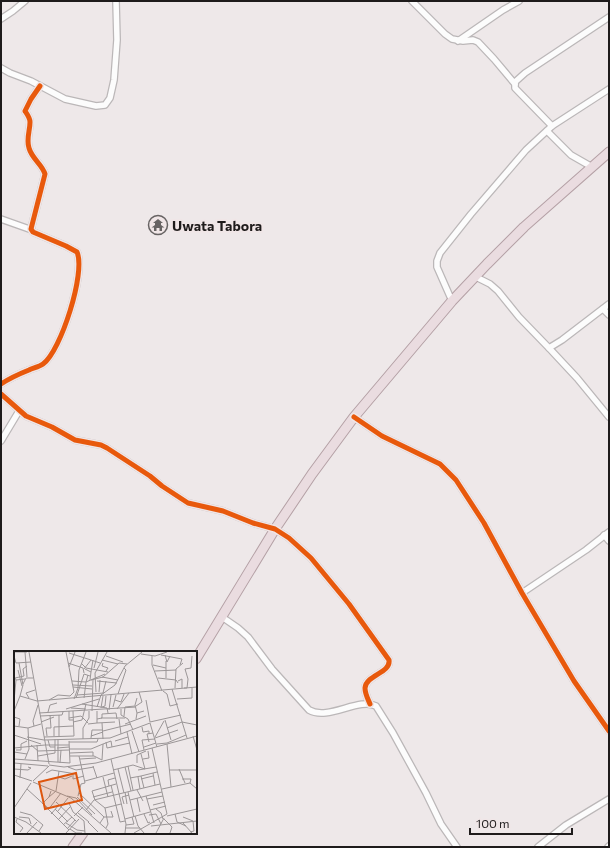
<svg xmlns="http://www.w3.org/2000/svg" width="610" height="848" font-family="Commissioner,sans-serif">
<rect width="100%" height="100%" fill="#eee8e9"/>
<g fill="none" stroke-linecap="round" stroke-linejoin="round">
<defs>
<g id="minor">
<polyline points="412,1 445,34 452,39 463,41 473,40 478,42 494,59 515,84"/>
<polyline points="1,19 13,11 25,1"/>
<polyline points="458,41 503,10 519,1"/>
<polyline points="1,68 10,73 31,81 65,99 96,106 105,105 110,98 114,80 117,40 116,1"/>
<polyline points="552,126 515,88 515,82 525,73 609,17"/>
<polyline points="547,131 571,155 592,167"/>
<polyline points="1,219 32,230"/>
<polyline points="476,277 490,284 498,291 519,317 549,348 577,378 609,417"/>
<polyline points="452,301 437,267 437,261 440,253 471,214 526,150 552,126 609,89"/>
<polyline points="603,309 609,315"/>
<polyline points="549,348 562,340 609,304"/>
<path d="M1,384C10,378 19,374 29,370C33,368 39,367 43,364C61,351 86,272 77,252L66,246L33,232L31,229L45,174C42,164 32,159 29,148C26,139 30,131 30,122C30,118 27,114 25,111L31,99L40,86"/>
<path d="M1,394L26,416L52,427L75,440L101,445L107,448L150,476L162,486L188,503L223,511L253,523L275,529L289,538L311,558L349,604L389,660C391,673 366,675 365,688C365,694 368,699 370,704"/>
<polyline points="354,417 382,436 440,464 456,480 484,523 522,593 574,681 609,731"/>
<polyline points="1,441 19,411"/>
<polyline points="604,535 609,541"/>
<polyline points="522,593 586,550 609,532"/>
<path d="M222,617L238,628L248,637L272,669L309,710C328,721 359,697 376,706L393,733L426,793L441,824L457,847"/>
<polyline points="538,847 566,825 609,799"/>
<polyline points="608,847 609,846"/>
</g>
<g id="trunk">
<polyline points="196,659 275,529 312,474 354,417 452,301 487,264 524,227 609,152"/>
<polyline points="73,847 83,833"/>
</g>
</defs>
<use href="#minor" stroke="#bbb7b8" stroke-width="8"/>
<use href="#trunk" stroke="#b4a0a5" stroke-width="11"/>
<use href="#minor" stroke="#fcfcfc" stroke-width="5.5"/>
<use href="#trunk" stroke="#eadce0" stroke-width="9"/>
<defs>
<g id="cycleway">
<path d="M1,384C10,378 19,374 29,370C33,368 39,367 43,364C61,351 86,272 77,252L66,246L33,232L31,229L45,174C42,164 32,159 29,148C26,139 30,131 30,122C30,118 27,114 25,111L31,99L40,86"/>
<path d="M1,394L26,416L52,427L75,440L101,445L107,448L150,476L162,486L188,503L223,511L253,523L275,529L289,538L311,558L349,604L389,660C391,673 366,675 365,688C365,694 368,699 370,704"/>
<polyline points="354,417 382,436 440,464 456,480 484,523 522,593 574,681 609,731"/>
</g>
</defs>
<use href="#cycleway" stroke="#f0e6e7" stroke-width="8"/>
<use href="#cycleway" stroke="#e8590c" stroke-width="5"/>
</g>
<defs>
<symbol id="temple-ring" viewBox="-11 -11 22 22"><circle r="9.5" fill="#f0e6e7" stroke="#676363" stroke-width="1.5"/><path d="M0-6L5-2H3V0L6.5 2.5H4V6H1.5V3h-3V6H-4V2.5H-6.5L-3 0V-2H-5Z" fill="#676363"/></symbol>
</defs>
<g fill-rule="evenodd">
<use href="#temple-ring" x="147" y="214" width="22" height="22"/>
</g>
<g text-anchor="middle" dominant-baseline="central" stroke-width="4" stroke-linejoin="round" paint-order="stroke">
<g font-size="14" font-weight="bold" fill="#1e1b1b" stroke="#f0e6e7" text-anchor="start">
<text x="172" y="225">Uwata Tabora</text>
</g>
</g>
<g transform="translate(14 651)">
<rect width="183" height="183" fill="#eee8e9"/>
<path fill="none" stroke="#9b9697" stroke-width="1" d="M0,1H13M11,1L13,26M15,1L35,113M55,2L77,9M127,3L141,5L153,1M147,4L168,8L166,14M151,4L153,11L156,5M0,5L2,12L17,11M92,5L109,11M138,5V14L148,40M88,9L104,13M5,12L9,34L6,45M54,12L69,17L70,22M89,12L88,15L94,17L92,20M68,13L72,17L94,21M139,14L152,17M55,16L61,1M80,17L84,1M70,18L77,9L86,12M71,18L77,21L76,29M4,19L8,35M141,20L162,19M77,21L79,9M88,26L104,29M144,27L162,29L164,32M152,27V10M2,29L1,27L10,25L9,18L13,15M77,29L89,26L105,12L113,13M58,30L72,31L74,24M83,30L103,32M164,30L168,28V37M9,33L12,27H19M59,34L78,35M59,36L78,38M161,37L162,18L169,12M170,37H173L174,28L171,18L177,17L178,5M158,38L173,87M149,40L153,43L156,55L164,53M82,41L81,22L93,1M85,41L86,29M89,42L92,30M104,43L112,19L110,17M63,44L90,42M15,47L12,42L21,39M62,47L70,23L76,25M70,47L72,31L91,23M123,47L121,54L123,62M60,48L64,37L65,19L72,1M163,48L178,47V37M35,49L44,44L56,45L60,41L52,1M101,49L107,51L110,43M132,49L136,71M0,50L2,29L11,28M23,50L183,36M68,53L93,57L94,62M122,55L128,51L125,41M83,56L87,44L101,34L111,15L128,1M88,56L91,55L92,45M99,56L102,44M57,57L72,58M87,57L89,45M52,58L85,48M103,58L115,42M107,58V64L114,68L119,79M95,59L97,44M0,60L6,45L23,50M55,60V69H59M59,60L60,85M78,60L79,28M83,60V68L88,67V63M34,61L36,54L43,52M25,62L122,56M88,63L102,62L103,68M45,64V85M26,65L48,64L49,61M110,65L111,56L121,55M0,66L6,68L5,75M55,67L67,65L74,72M87,67H111M105,68L107,83M122,68L123,62L130,60M151,69L157,89M27,71L40,66M59,71L68,69L72,53M136,71L167,64M168,71L183,74M83,72L101,71M88,72L89,88M74,73L83,72V68M111,73L132,65M0,75L14,77L27,73M20,75L19,70L24,54M128,76L129,81L135,80V83M153,77L168,71M89,80L117,73M118,80L125,101M113,81L118,103M0,84L27,93M33,85L32,77H37L36,64M40,85V76L59,75M77,85L89,81M179,85L183,99M13,86L30,89M30,86L60,85M141,86L150,70M77,87L78,79H88M141,87L164,79M44,88V111M69,88V77L75,67V60M30,89L96,87L136,72L143,96M34,89L36,96H41M55,90L56,112M101,90L114,86M55,91H83L84,88M92,91L93,97L116,92M135,91L133,83L139,82M143,93L153,92L172,84M153,93L157,136M17,94L24,100L55,99M23,94L24,110M31,94H55M130,96L142,92M0,97L31,94M43,97L55,96M55,98H77L89,93M2,99H7V93L13,90M130,99L128,89L141,88M0,101L13,103M56,102L79,101V105M127,103L131,118M24,105L41,102V88M56,105H80L88,109M0,108L56,112M11,108L15,98L14,77M66,108L82,107M97,108L112,173L111,182M129,108L135,107L134,100M88,109L89,93L97,90L98,96M0,112L34,115M46,112L47,99M123,112V104L132,100M35,114L50,116L82,112L183,85M79,115L83,127M114,115L119,139M54,116L62,119L80,116M111,116L117,140M0,118L14,119L17,117L14,116M104,118L110,142M165,118L171,132M99,119L119,114L131,118M124,119L142,116M155,119H183M32,122L38,119L62,123M59,122V128L70,125M139,122L141,134M0,124L18,130M127,125L143,121M45,126L51,128L58,125M89,126L94,146M124,126L126,138M6,127L7,113M116,127L127,125L130,137M127,128L139,125M168,128H177L176,132M19,130L35,115M71,130L100,122M19,131L57,147L97,182M97,134L106,171L111,170M95,135L94,129L101,127M13,138L35,158M148,138L176,132L183,138M123,139L129,150M111,141L113,153M114,141L120,166M65,142L90,166M53,145L62,147L78,164M64,145L67,133L71,132L65,105M132,145L140,172M35,146L42,140L45,120M63,146L81,163M79,146L98,141M123,147L126,161M133,148L149,145M116,149L148,141M42,151L62,170M55,152L59,161L70,170L71,182M28,153L35,146L37,140M110,153L108,146L115,144M139,154L151,151M31,155L55,179M0,157L17,132M91,157L107,153M41,158L54,171M142,158L147,162L149,168M34,159L47,142M72,159L80,149L146,133M136,159L152,155M44,160L54,147M6,161L17,164L29,174L25,180M64,162L75,171M37,163L45,154M130,163L134,172L136,171M161,163L163,171L172,175M135,164L142,163L147,173M60,165L69,156M121,165L124,175L130,182M153,165L183,158M0,166L12,171L27,182M5,166L15,167L17,173M169,166L179,170L180,180L176,181M3,168L2,171L9,177L6,181M111,168L136,161M150,168L158,176L156,182M44,169L56,156M74,171L84,181M52,172L63,179L71,180M86,172L90,166H99L97,160M169,172L178,182M49,174L58,166M112,174L120,173L118,166M137,175L183,170M92,177L94,173L91,157L81,149L78,140L102,133M111,177H126M53,178L61,169M56,178L62,182H68M13,182L23,171M52,182L65,168M120,182L153,163L138,97M142,182L150,167"/>
<path fill="#de560d" fill-opacity="0.15" stroke="#de560d" stroke-width="2" d="M62,122L68,149L31,158L25,131Z"/>
<rect width="183" height="183" fill="none" stroke="#1e1b1b" stroke-width="2"/>
</g>
<rect width="610" height="848" fill="none" stroke="#1e1b1b" stroke-width="4"/>
<path d="M470 828v6h102v-6" fill="none" stroke="#1e1b1b" stroke-width="2"/>
<text x="476" y="828" font-size="12" fill="#1e1b1b" stroke="#f0e6e7" stroke-width="3" paint-order="stroke">100 m</text>
</svg>
